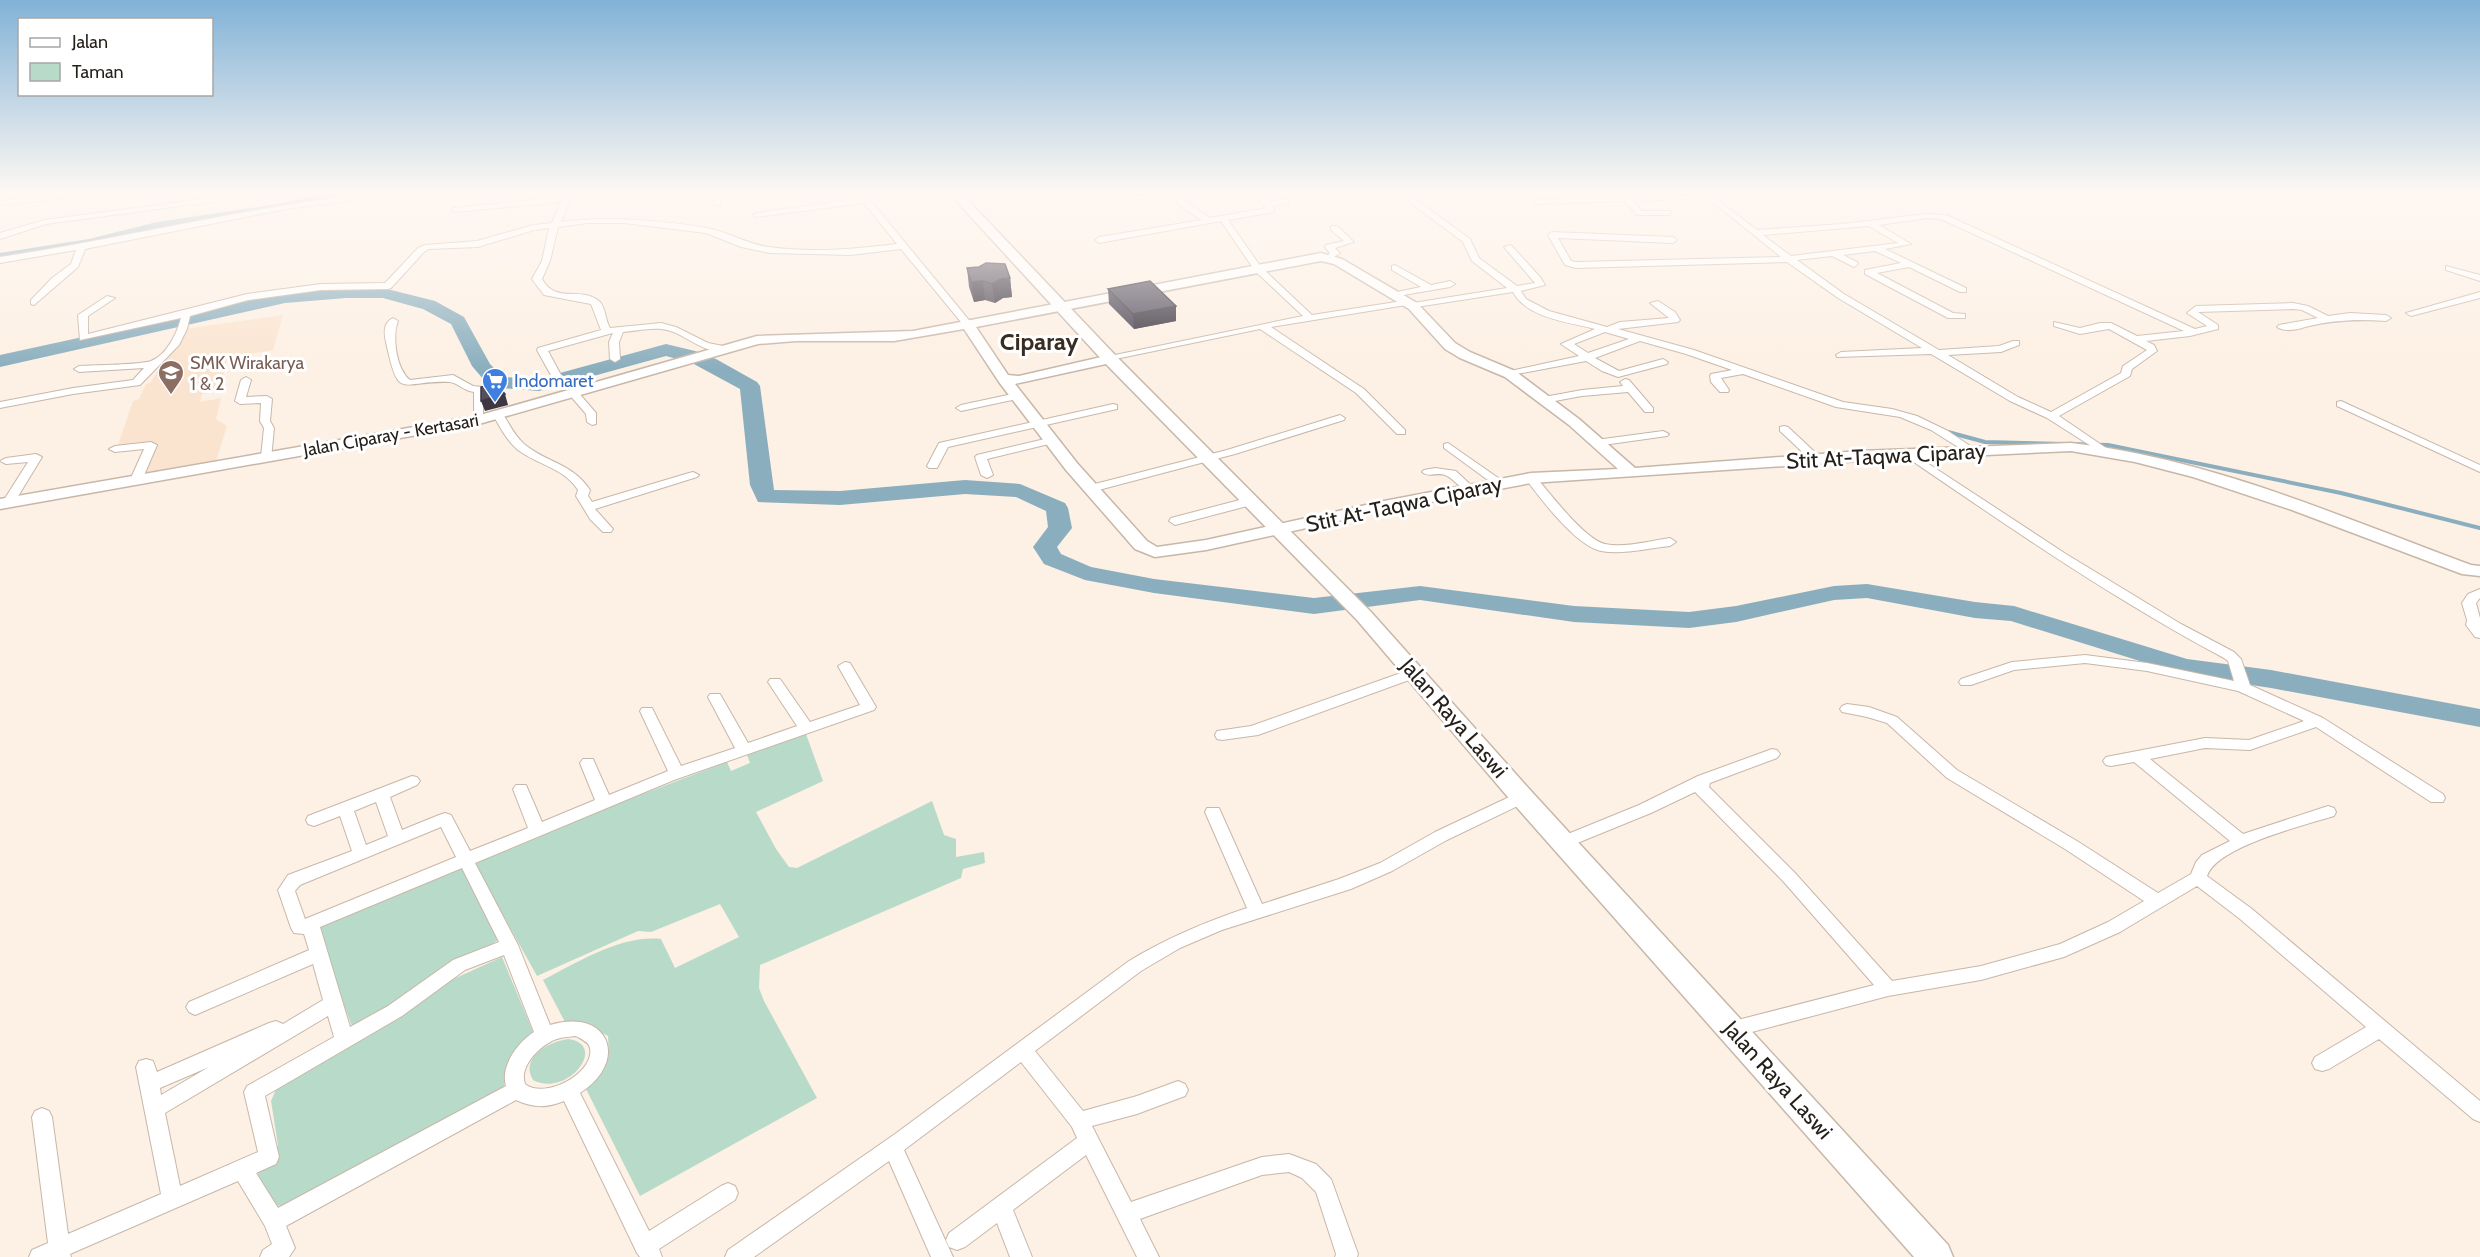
<svg xmlns="http://www.w3.org/2000/svg" width="2480" height="1257" font-family="Cabin,sans-serif">
<rect width="100%" height="100%" fill="#fdf0e4"/>
<polygon fill="#fbe4cf" points="283,315 273,350 228,357 225,365 216,368 214,373 224,372 223,377 226,377 221,391 202,394 200,402 221,398 216,419 227,426 216,461 140,475 153,444 117,448 122,433 133,401 139,399 146,384 150,383 185,329"/>
<g fill="#b8dac9">
<path d="M806,734L823,781L756,812L776,849L789,867L797,868L932,801L944,835L956,839V857L984,852L985,863L963,869L961,878L760,965L759,988L764,1001L817,1098L640,1196L585,1087L609,1056L608,1036C589,1026 588,1020 566,1024L543,980C579,962 620,935 661,939L675,968L739,937L720,904L651,932L638,931L537,976L474,863L577,819L727,762L731,771L750,763L747,755Z"/>
<polygon points="460,868 465,871 498,940 420,990 354,1026 351,1024 319,936 321,926"/>
<path d="M502,957L533,1032C514,1048 505,1064 504,1090L285,1206L270,1205L264,1200L258,1174L278,1145L271,1101L278,1085L447,982Z"/>
<path d="M569,1039C609,1046 566,1098 533,1080C519,1057 550,1041 569,1039Z"/>
</g>
<g fill="none" stroke-linecap="round" stroke-linejoin="round">
<polyline stroke="#8aaebe" stroke-width="4" points="1948,432 1985,442 2108,445 2341,493 2480,528"/>
<polygon fill="#8aaebe" fill-rule="evenodd" points="327,194 342,194 265,212 157,228 89,245 0,259 0,253 89,239 157,222 265,206"/>
<polygon fill="#8aaebe" fill-rule="evenodd" points="346,288 383,288 435,301 464,317 490,364 503,377 538,379 666,344 695,351 716,359 757,382 760,386 774,490 840,491 965,480 1020,484 1065,503 1068,508 1072,528 1057,547 1061,554 1091,567 1154,579 1314,598 1420,586 1574,606 1689,612 1736,606 1834,586 1867,584 1975,602 2014,606 2187,659 2271,670 2480,709 2480,727 2271,688 2185,675 2011,621 1975,618 1867,598 1834,600 1736,622 1689,628 1574,622 1420,600 1314,614 1154,593 1085,580 1044,564 1033,547 1048,527 1046,511 1016,497 965,494 840,505 758,502 750,485 740,389 692,363 666,356 539,391 490,387 472,366 451,324 423,309 383,298 346,298 285,303 0,367 0,355 285,293"/>
<defs>
<g id="street">
<polygon points="66,194 88,194 84,196 0,205 0,201"/>
<polygon points="240,194 259,194 255,196 46,224 0,239 0,233 45,220"/>
<path d="M366,194H387L383,196L286,209L85,249L78,267L34,305L31,304V300L52,278L71,264L76,250L0,263V257C122,239 243,208 366,194Z"/>
<path d="M564,194H572L561,222C609,216 659,220 707,228C728,232 747,244 769,247C811,253 855,249 897,244L864,203L757,217L753,215L757,213L860,198L857,194H865L973,325L965,327L901,249L850,255L770,253L741,247L706,233L624,223H587L558,227L550,261L542,279C556,305 582,285 600,302C606,309 605,320 610,328L661,323L676,327L708,343L728,347V351C700,355 685,331 661,329C649,328 635,331 623,332L619,342L620,359L615,362L610,359L609,342L613,333L609,334L548,351L561,375L560,377H552L537,350L538,348L601,330L591,304L544,295L532,279L542,261L549,228L534,230L478,247L429,249L424,252L391,288L388,289L321,290L248,300L190,316L187,329L179,345L140,385L73,394L0,408V402L73,388L133,380L144,368L79,372L74,369L79,366C95,365 139,365 151,361C167,355 177,333 181,318L80,340L78,315L107,296L115,298L88,316V334L247,294L321,284L385,283L418,248L425,245L477,241L533,225L552,223L561,202L456,212L452,210L453,208L563,197Z"/>
<polygon points="710,194 718,194 721,205 715,205"/>
<polygon points="1148,194 1169,194 1165,196 1130,200 1126,198"/>
<polygon points="1171,194 1179,194 1189,204 1210,218 1266,208 1253,194 1261,194 1271,201 1288,199 1288,203 1274,206 1274,212 1228,220 1261,267 1312,315 1409,300 1411,302 1406,305 1271,327 1364,389 1405,430 1405,434 1397,434 1356,393 1260,329 1106,361 1105,359 1110,356 1303,316 1255,271 1221,221 1099,243 1095,240 1099,237 1202,220 1183,208"/>
<path d="M1399,194H1408L1470,239L1479,258L1517,286L1535,283L1504,247L1511,245L1540,277L1545,285L1521,291L1526,299L1549,311L1607,327L1620,322L1669,318L1650,303L1658,301L1675,312L1680,320L1678,322L1618,329L1694,350L1843,402L1892,409L1917,416L1948,431L1979,452L1973,455L1969,454L1931,430L1900,417L1836,407L1743,374L1721,378L1729,390L1728,392H1720L1711,382L1710,376L1711,374L1732,370L1686,354L1640,341L1595,358L1619,371L1663,359L1668,362L1667,364L1618,377L1602,371L1586,361L1506,376V372L1579,356L1561,344L1595,329C1568,322 1527,318 1513,292L1410,308V304L1413,303L1507,288L1472,261L1463,242ZM1605,332L1629,339L1588,353L1574,344Z"/>
<path d="M1710,194L1757,230L1842,224L1927,214L1946,215L2195,329L2207,326L2187,313L2196,306L2293,303L2308,306L2328,316L2350,313L2386,315L2391,318L2386,321C2357,319 2333,320 2305,327C2296,330 2284,332 2277,327L2279,325L2318,318L2302,310L2293,309L2198,312L2218,325V329L2190,336L2146,341L2154,345L2157,351L2132,369L2130,376L2059,416L2106,448V452L2102,453L2047,418L2010,401L1931,354L1837,357L1836,355L1841,352L1922,348L1838,298L1787,262L1576,268L1565,265L1548,235L1552,232L1673,237L1677,240L1673,243L1558,238L1571,261L1576,262L1781,257L1708,198L1633,201L1642,211H1670V215H1637L1625,201L1537,204L1533,202L1537,200ZM1927,218L1941,219L2184,331L2137,336L2111,323H2100L2080,328L2054,322V326L2080,334L2109,329L2147,350L2123,366L2121,373L2051,412L2018,397L1948,355L2001,352L2019,345V341H2013L1999,346L1939,350L1844,294L1797,260L1832,256L1854,267L1858,264L1857,262L1843,255L1875,251L1901,263L1865,270V274L1948,318H1965V314L1953,313L1877,273L1909,267L1960,292H1966V288L1885,249L1911,244L1879,225ZM1869,226L1898,243L1791,256L1763,235Z"/>
<polygon points="1331,226 1337,226 1354,242 1335,248 1340,253 1329,260 1325,257 1330,253 1325,247 1326,245 1344,241 1331,230"/>
<polygon points="1395,265 1431,285 1450,281 1455,284 1450,287 1392,297 1392,293 1421,287 1392,270 1392,266"/>
<polygon points="2446,266 2480,275 2480,281 2446,270"/>
<polygon points="2480,292 2480,298 2411,316 2406,313"/>
<path d="M393,318L398,321C392,336 396,369 410,380L453,375L473,386L483,387V422H475L474,420V392C464,391 457,382 449,382C400,380 399,403 386,342C384,333 383,323 393,318Z"/>
<polygon points="246,377 251,380 246,397 267,396 272,399 270,421 274,428 271,459 267,460 261,457 264,428 260,421 261,403 240,404 235,401 241,380"/>
<polygon points="1625,379 1629,380 1653,408 1653,412 1645,412 1628,392 1582,396 1544,403 1539,400 1544,397 1582,390 1623,386 1620,382"/>
<polygon points="573,390 577,391 596,413 596,424 592,425 587,422 586,414 568,393"/>
<polygon points="1017,393 1022,396 1021,398 961,411 956,408 961,405"/>
<polygon points="2341,401 2480,465 2480,472 2337,406 2337,402"/>
<polygon points="1113,404 1117,405 1117,409 948,447 937,468 929,468 927,466 939,443"/>
<path d="M498,412L502,413C509,423 514,435 524,444C547,463 572,463 590,490L588,496L592,502L689,473L693,472L699,475L697,477L595,509L613,529L611,532H603L590,519L576,496L578,490C564,468 538,465 518,450C507,441 500,427 493,415Z"/>
<polygon points="1340,415 1345,418 1344,420 1235,454 1091,492 1085,488 1087,486 1227,450"/>
<polygon points="1784,426 1788,427 1820,457 1820,461 1812,461 1780,431 1780,427"/>
<polygon points="1663,431 1669,434 1667,436 1596,446 1590,443 1596,440"/>
<polygon points="1049,438 1055,441 1053,443 987,459 993,475 987,478 981,475 975,457 977,455"/>
<polygon points="151,442 157,445 142,480 140,482 132,482 130,480 144,449 115,452 109,449 115,446"/>
<polygon points="1448,443 1504,482 1506,484 1504,486 1496,486 1444,448 1444,444"/>
<path d="M1909,451L2066,554L2181,624L2234,652L2241,659L2250,685L2323,718L2443,794L2445,798L2443,802H2431L2316,727L2250,750L2205,748L2150,759L2243,834L2328,806L2334,808L2336,812L2334,816C2305,825 2216,847 2207,876L2252,909L2480,1101V1122L2473,1119L2379,1039L2329,1069L2322,1071L2315,1069L2312,1063L2315,1057L2366,1027L2240,919L2197,886L2120,932L2064,957L1981,980L1888,996L1733,1037L1726,1035L1724,1029L1726,1023L1874,985L1783,881L1695,792L1651,813L1570,846L1564,848L1558,846L1556,842L1558,838L1639,805L1698,776L1772,749L1777,750L1780,754L1777,758L1710,783L1709,787L1795,873L1892,981L1981,966L2060,944L2108,922L2144,901L2065,849L1947,778L1887,723L1867,717L1842,712L1840,709L1842,706L1847,704L1869,707L1897,717L1957,770L2077,841L2158,893L2191,874L2196,862L2202,855L2230,841L2134,762L2111,766L2106,765L2103,761L2106,757L2205,738L2249,740L2304,721L2238,691L2147,671L2085,663L2014,670L1971,685H1961L1959,682L1961,679L2012,662L2085,655L2147,663L2234,681L2228,661L2224,658C2113,599 2009,527 1905,456L1903,454Z"/>
<polygon points="36,454 42,457 14,503 12,506 4,506 2,503 28,462 6,464 0,461 6,458"/>
<path d="M1435,468L1456,471L1475,489L1469,493C1460,489 1455,479 1445,475C1437,472 1429,478 1422,472L1424,470Z"/>
<path d="M1531,475L1535,476C1549,492 1585,540 1605,544C1625,548 1650,541 1670,538L1676,542L1670,546C1648,548 1623,555 1601,551C1576,546 1540,498 1525,478Z"/>
<polygon points="1251,497 1255,498 1257,501 1255,504 1175,525 1169,521 1171,518"/>
<polygon points="2480,589 2480,598 2476,603 2480,618 2480,638 2475,637 2466,625 2467,620 2462,603 2468,594"/>
<path d="M845,662L850,663L876,707L874,710L674,780L475,863L518,945L550,1025C609,1007 630,1061 580,1093L649,1231L721,1186L728,1183L735,1186L738,1193L735,1200L659,1249L662,1257H640L637,1253L564,1101C547,1108 533,1108 516,1100L286,1226L295,1248L289,1257H260L263,1250L272,1244L265,1226L238,1181L70,1254L71,1257H29L32,1250L48,1243L32,1117L35,1111L42,1108L49,1111L52,1117L68,1234L161,1194L136,1067L139,1061L146,1059L153,1061L157,1072L269,1023L276,1021L283,1024L323,1000L313,964L195,1015L189,1012L186,1007L189,1002L309,950L304,934L294,933L291,928L278,890L288,875L352,851L340,816L314,826L308,824L306,820L308,816L412,776L417,777L420,781L417,785L390,797L402,830L439,815L445,813L451,815L470,851L528,828L513,789L516,785H526L542,822L595,800L580,763L583,759H593L609,795L668,771L640,711L642,708H652L681,766L735,748L708,697L710,694H720L748,743L797,726L768,682L770,679H780L810,722L860,705L838,666ZM376,802L388,836L366,845L354,811ZM441,827L456,857L305,919L295,891L300,885ZM462,868L499,942L453,960L388,1006L350,1027L320,927ZM504,955L534,1032C518,1042 500,1066 506,1086L278,1208L256,1173L276,1164L279,1157L265,1096L402,1016L465,970ZM328,1016L334,1037L247,1086L244,1092L258,1152L180,1186L165,1113ZM576,1036C581,1039 589,1042 590,1048C595,1073 545,1100 525,1084C519,1067 538,1048 552,1041C559,1037 568,1037 576,1036ZM209,1067L161,1095L160,1088Z"/>
<polygon points="1415,668 1422,673 1420,676 1258,735 1222,740 1217,739 1215,735 1217,731 1251,726"/>
<path d="M1522,791L1528,793L1530,797L1528,801L1447,840L1392,871L1351,889L1222,930L1180,948L1141,971L1035,1051L1083,1111L1137,1096L1178,1081L1185,1084L1188,1090L1185,1096L1137,1114L1092,1126L1131,1202L1262,1157L1289,1154L1316,1164L1331,1179L1358,1254L1357,1257H1335L1336,1254L1316,1192L1302,1178L1289,1172L1262,1175L1140,1219L1159,1257H1137L1086,1155L1013,1210L1032,1257H1010L997,1223L965,1247L957,1250L949,1247L946,1240L949,1233L1077,1138L1072,1127L1021,1062L904,1150L953,1257H931L889,1161L754,1257H725L728,1250L895,1134L1129,961C1167,938 1205,922 1247,908L1205,812L1207,808H1219L1262,904L1339,879L1380,863L1435,832Z"/>
</g>
<path id="secondary" d="M1321,253L1342,259L1417,303L1455,343L1470,352L1515,371L1579,419L1635,468L1860,451L2071,443C2209,458 2341,517 2471,565L2480,566V576L2462,574L2292,510L2193,477L2135,462L2071,451L1860,461L1531,483L1384,511L1206,550L1155,557L1135,549L1066,470L999,382L964,329L894,341H796L758,344L479,424L0,509V499L477,416L757,336L913,331ZM1321,261L1334,264L1409,309L1445,349L1460,358L1505,377L1569,425L1618,469L1531,473L1384,501L1206,540L1157,547L1147,541L1077,463L1015,384L1115,362L1117,359L1115,356L1110,355L1019,376L1008,375L976,327Z"/>
<polygon id="primary" points="950,194 962,194 1116,356 1371,612 1531,791 1948,1245 1953,1257 1914,1257 1513,803 1357,620 1104,362"/>
</defs>
<use href="#street" stroke="#c7b7a9" stroke-width="2"/>
<use href="#secondary" stroke="#c7b7a9" stroke-width="3"/>
<use href="#primary" stroke="#c7b7a9" stroke-width="3"/>
<use href="#street" fill="#fff" fill-rule="evenodd"/>
<use href="#secondary" fill="#fff" fill-rule="evenodd"/>
<use href="#primary" fill="#fff" fill-rule="evenodd"/>
</g>
<g fill="#494452">
<polygon points="967,268 1010,278 1012,297 1003,298 995,303 985,300 974,302 969,287"/>
<polygon points="1108,289 1176,321 1134,329 1109,304"/>
</g>
<g fill="#3c3742">
<polygon points="1010,278 1012,297 1003,298 995,303 992,284 1001,279"/>
<polygon points="983,281 985,300 974,302 971,282"/>
<polygon points="1176,306 1176,321 1134,329 1133,314"/>
<polygon points="505,394 508,405 485,411 481,401"/>
</g>
<g fill="#554f5f" stroke="#3c3742" stroke-width="1.5">
<polygon points="986,263 1005,264 1010,278 1001,279 992,284 983,281 971,282 967,268 979,267"/>
<polygon points="1150,281 1176,306 1133,314 1108,289"/>
<polygon points="496,383 505,394 481,401 481,387"/>
</g>
<linearGradient id="sky" x2="0" y2="1"><stop stop-color="#82b2d7"/><stop offset="0.52" stop-color="#fef8f3"/><stop offset="1" stop-color="#fef8f3" stop-opacity="0"/></linearGradient>
<rect width="2480" height="370" fill="url(#sky)"/>
<defs>
<symbol id="school-pin" viewBox="-11 -11 22 30"><path d="M0 17L-7.5 6A9.5 9.5 0 1 1 7.5 6Z" fill="#8d6e63" stroke="#fff"/><path d="M0-5L7-2L0 1L-7-2ZM-4 1L0 2.5L4 1V4Q0 6-4 4Z" fill="#fff"/></symbol>
<symbol id="supermarket-pin" viewBox="-11 -11 22 30"><path d="M0 17L-7.5 6A9.5 9.5 0 1 1 7.5 6Z" fill="#3f7fe0" stroke="#fff"/><path d="M-6-5.5h2.5l.6 2H6L4.5 2H-2.5L-4.4-4H-6ZM-1.5 3.2a1.3 1.3 0 1 0 .1 0ZM3 3.2a1.3 1.3 0 1 0 .1 0Z" fill="#fff"/></symbol>
</defs>
<g fill-rule="evenodd">
<use href="#school-pin" x="156" y="358" width="30" height="40"/>
<use href="#supermarket-pin" x="480" y="366" width="30" height="40"/>
</g>
<g text-anchor="middle" dominant-baseline="central" stroke-width="6" stroke-linejoin="round" paint-order="stroke">
<g font-size="18" fill="#785e54" stroke="#fff" text-anchor="start">
<text x="190" y="363">SMK Wirakarya<tspan x="190" dy="21">1 &amp; 2</tspan></text>
</g>
<g font-size="18" fill="#366cbe" stroke="#fff" text-anchor="start">
<text x="514" y="381">Indomaret</text>
</g>
<g font-size="18" fill="#26201b" stroke="#fff">
<text transform="translate(391 435) rotate(-10)">Jalan Ciparay - Kertasari</text>
</g>
<g font-size="22" fill="#26201b" stroke="#fff">
<text transform="translate(1886 456) rotate(-3)">Stit At-Taqwa Ciparay</text>
<text transform="translate(1404 504) rotate(-12)">Stit At-Taqwa Ciparay</text>
<text transform="translate(1454 718) rotate(49)">Jalan Raya Laswi</text>
<text transform="translate(1778 1080) rotate(48)">Jalan Raya Laswi</text>
</g>
<g font-size="24" font-weight="bold" fill="#392c21" stroke="#fff">
<text x="1039" y="341">Ciparay</text>
</g>
</g>
<rect x="18" y="18" width="195" height="78" fill="#ffffff" stroke="#a8a6a4" stroke-width="1.5"/>
<rect x="30" y="38" width="30" height="9" fill="#ffffff" stroke="#a8a6a4" stroke-width="1.5"/>
<text x="72" y="48" font-size="18" fill="#26201b">Jalan</text>
<rect x="30" y="63" width="30" height="18" fill="#b8dac9" stroke="#a8a6a4" stroke-width="1.5"/>
<text x="72" y="78" font-size="18" fill="#26201b">Taman</text>
</svg>
